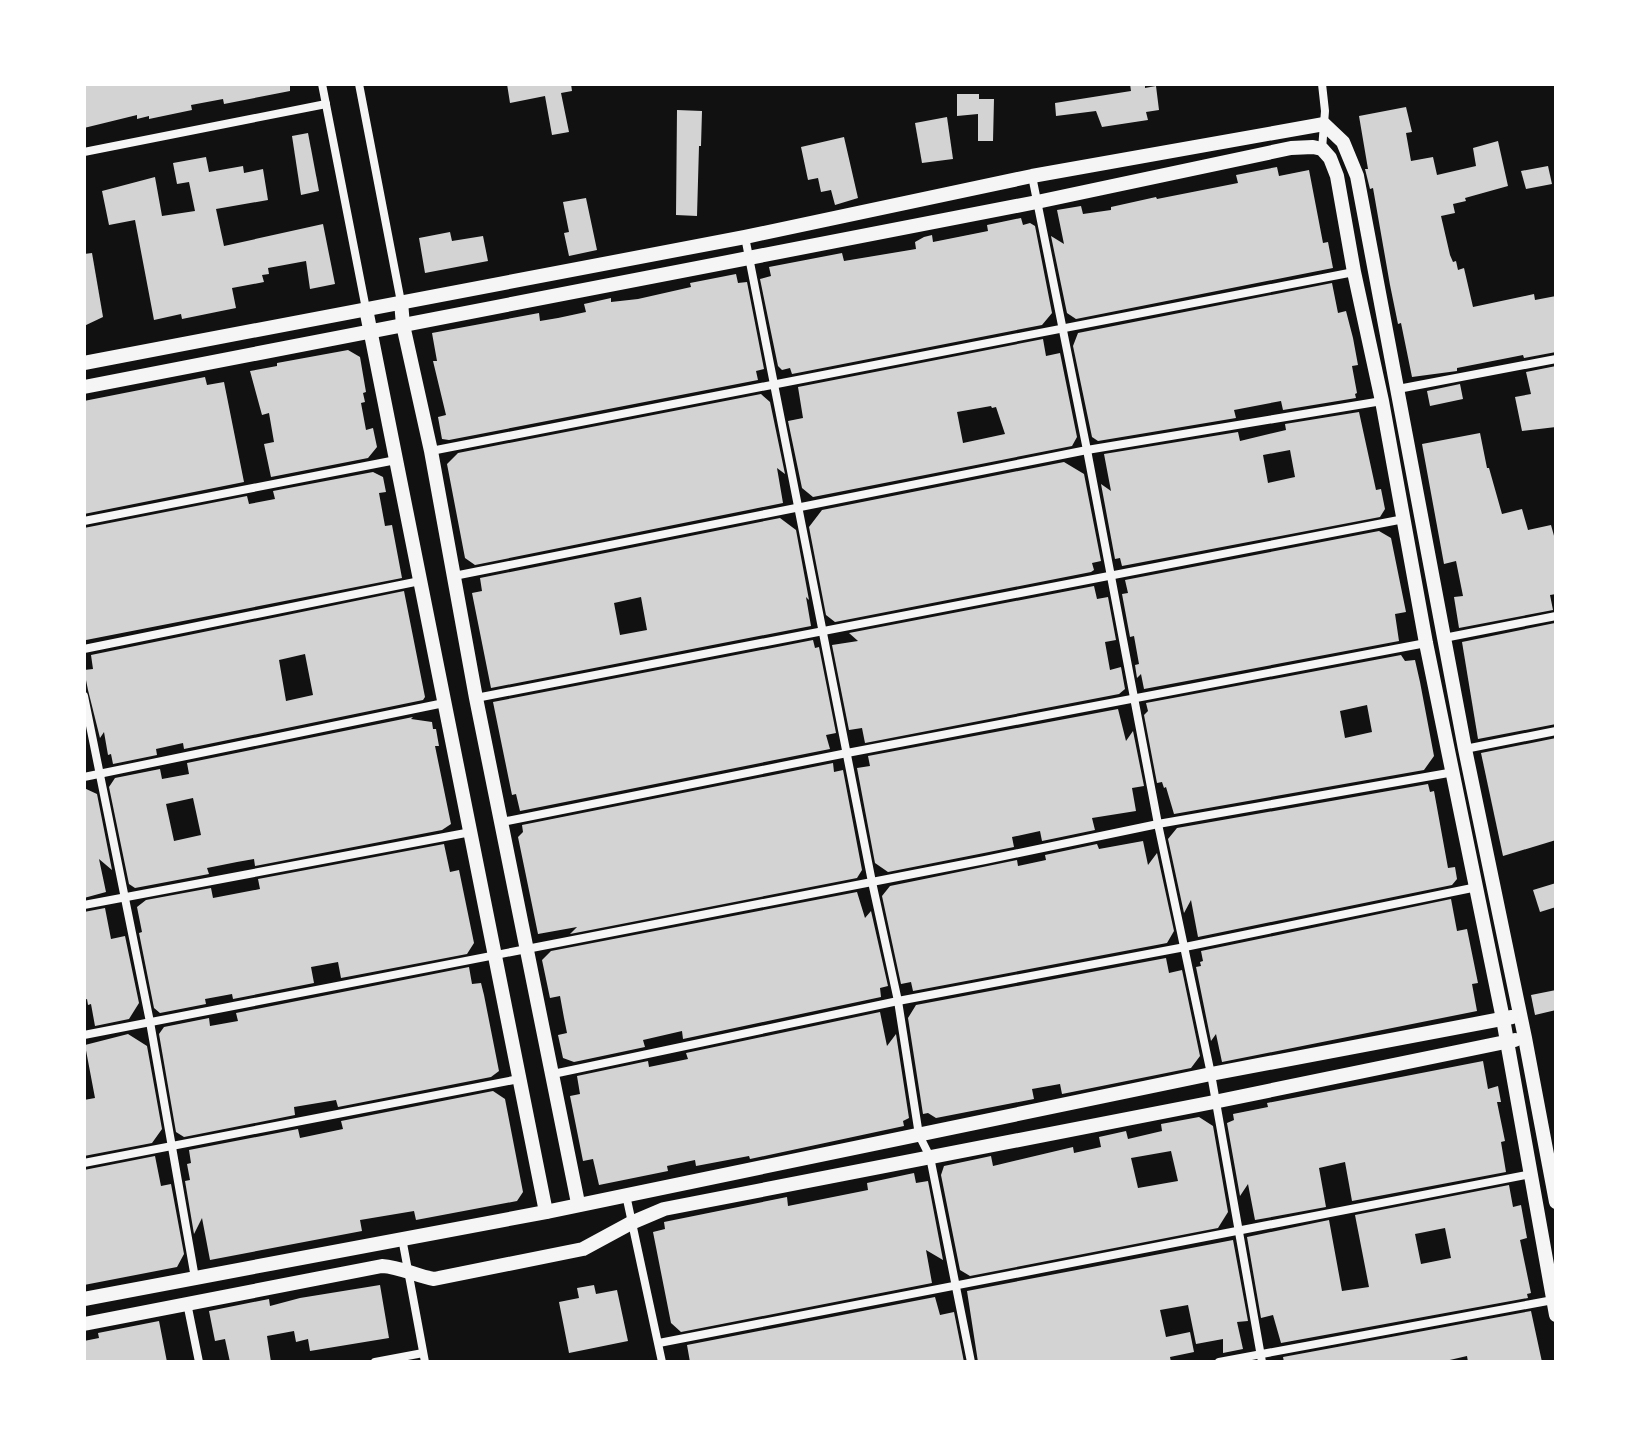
<svg xmlns="http://www.w3.org/2000/svg" width="1640" height="1446" font-family="'Archivo Narrow',sans-serif">
<rect width="100%" height="100%" fill="#111"/>
<g fill="#d3d3d3" fill-rule="evenodd">
<polygon points="84,84 290,84 290,91 224,104 223,99 191,105 192,110 149,119 149,116 137,119 137,115 84,128"/>
<polygon points="507,84 571,84 572,91 561,93 569,132 552,135 545,96 510,103"/>
<polygon points="1130,84 1145,84 1145,88 1156,86 1159,110 1146,112 1148,120 1102,127 1096,111 1056,116 1055,103 1131,91"/>
<polygon points="957,94 979,94 979,99 994,99 993,141 978,141 978,114 957,116"/>
<polygon points="1406,107 1412,132 1406,133 1411,161 1433,157 1437,175 1476,166 1473,148 1498,141 1508,186 1465,198 1466,201 1453,204 1455,213 1441,216 1450,255 1453,262 1456,261 1458,270 1464,268 1473,307 1534,294 1535,300 1556,296 1556,352 1524,358 1523,355 1457,368 1457,371 1412,377 1401,323 1398,324 1390,285 1373,188 1370,189 1365,169 1368,169 1359,116"/>
<polygon points="677,110 702,111 701,146 699,146 697,216 676,215"/>
<polygon points="947,117 953,159 922,163 915,123"/>
<polygon points="308,133 319,191 301,195 292,136"/>
<polygon points="844,137 858,198 835,205 831,190 821,192 818,178 808,180 801,147"/>
<polygon points="206,157 209,172 243,166 244,173 263,169 268,200 216,209 224,246 323,224 335,284 310,289 306,261 268,268 269,274 262,275 264,282 232,288 236,308 182,319 181,314 154,320 135,220 109,225 102,191 155,177 162,216 195,211 189,182 177,184 173,163"/>
<polygon points="1548,166 1552,184 1526,189 1521,171"/>
<polygon points="1277,167 1279,176 1309,170 1323,243 1328,242 1333,268 1076,319 1067,313 1051,236 1064,244 1057,210 1081,206 1083,214 1111,210 1111,207 1156,197 1157,199 1238,183 1236,175"/>
<polygon points="586,198 597,250 569,256 564,233 569,232 563,202"/>
<polygon points="1021,218 1023,225 1030,223 1035,226 1052,313 1042,325 792,374 790,368 782,370 778,366 760,279 771,276 769,267 842,253 844,261 916,249 915,242 924,237 932,235 933,242 988,231 987,225"/>
<polygon points="450,232 452,241 483,236 488,261 425,273 419,238"/>
<polygon points="92,253 103,317 84,326 84,254"/>
<polygon points="736,274 738,283 747,282 764,369 756,371 758,380 449,440 442,439 438,417 446,415 433,361 437,361 432,333 539,313 540,321 558,318 586,312 584,304 611,298 611,302 638,299 691,287 690,283"/>
<polygon points="1332,283 1338,313 1346,311 1353,338 1358,365 1352,366 1357,393 1355,394 1356,398 1283,410 1281,401 1234,410 1236,418 1098,441 1092,437 1073,346 1078,333"/>
<path d="M1043,339L1046,356L1060,353L1077,437L1072,446L813,497L802,488L788,421L803,418L798,387ZM991,406L992,408L996,407L1005,434L963,443L957,412Z"/>
<polygon points="348,350 360,357 366,392 363,393 365,402 361,403 366,430 373,428 377,447 368,458 271,477 264,444 274,442 269,413 262,415 250,371 277,366 277,363"/>
<polygon points="1556,366 1556,427 1522,431 1515,397 1531,394 1526,372"/>
<polygon points="205,377 207,385 224,382 244,482 84,514 84,401"/>
<polygon points="1460,384 1463,399 1430,406 1427,391"/>
<polygon points="761,394 770,402 785,474 777,468 783,503 475,565 465,558 447,464 458,453"/>
<path d="M1359,412L1376,490L1381,489L1385,509L1380,517L1122,566L1120,558L1115,559L1101,484L1111,491L1104,454L1238,432L1240,441L1286,430L1285,424ZM1290,450L1295,477L1268,483L1263,455Z"/>
<polygon points="1480,433 1487,468 1489,468 1502,514 1522,509 1528,530 1551,525 1556,543 1556,594 1550,595 1553,610 1459,628 1454,597 1463,596 1456,561 1444,564 1422,444"/>
<polygon points="1064,462 1084,474 1101,561 1092,563 1094,570 1091,572 835,622 826,615 809,527 822,510"/>
<polygon points="373,472 383,477 386,492 379,493 385,526 392,525 402,578 86,640 84,528 247,496 249,504 275,499 273,491"/>
<path d="M780,518L796,530L809,600L806,597L811,626L491,688L472,593L482,591L480,578ZM641,597L647,630L620,635L614,603Z"/>
<polygon points="1379,531 1391,538 1406,612 1395,614 1399,641 1144,689 1141,674 1137,678 1135,665 1139,664 1134,636 1130,637 1122,594 1128,593 1125,580"/>
<polygon points="1094,586 1097,599 1108,597 1116,640 1105,642 1110,670 1121,667 1125,689 1119,694 865,743 862,728 849,730 832,645 858,641 849,633"/>
<path d="M404,591L425,697L423,700L184,749L183,743L156,749L157,755L113,764L111,754L108,755L104,732L100,738L88,690L84,670L93,669L91,655ZM305,654L313,695L286,701L279,660Z"/>
<polygon points="1555,623 1556,724 1478,739 1462,642"/>
<polygon points="813,640 815,648 819,647 836,733 826,735 830,749 520,811 516,794 512,795 493,702"/>
<path d="M1401,655L1405,661L1415,660L1420,682L1434,756L1424,770L1174,814L1166,787L1164,788L1162,782L1157,783L1144,715L1148,711L1146,703ZM1367,705L1372,732L1345,738L1340,711Z"/>
<polygon points="1118,709 1126,741 1133,731 1144,786 1132,788 1136,811 1092,818 1095,830 1042,841 1040,831 1012,837 1014,847 984,853 888,872 875,863 857,768 870,766 868,756"/>
<path d="M413,717L411,719L432,722L433,729H436L439,746H435L451,824L442,830L255,866L254,859L237,862L207,868L209,874L135,888L129,884L109,787L115,778L160,769L162,779L189,774L187,763ZM193,798L201,835L174,841L166,804Z"/>
<polygon points="1556,738 1556,840 1503,856 1481,753"/>
<polygon points="833,763 834,772 843,770 862,870 857,878 570,934 577,927 538,934 518,837 523,832 522,825"/>
<polygon points="1428,784 1430,792 1434,791 1448,868 1455,867 1457,879 1452,885 1198,937 1191,900 1184,913 1168,839 1177,828"/>
<polygon points="84,788 97,794 112,870 99,859 106,892 84,898"/>
<polygon points="1143,841 1148,865 1157,853 1174,931 1167,943 913,991 911,982 901,984 882,896 890,886 1017,860 1018,866 1046,860 1045,855 1097,844 1099,849"/>
<polygon points="444,844 450,872 459,870 474,943 467,954 341,978 338,962 311,967 314,983 233,999 232,994 205,999 206,1004 160,1013 154,1008 139,933 142,932 137,907 146,900 211,888 213,898 260,889 258,879"/>
<polygon points="1556,883 1556,907 1540,912 1533,890"/>
<polygon points="857,892 865,918 871,911 888,986 880,988 881,997 683,1039 682,1031 643,1040 645,1047 574,1062 563,1058 558,1035 567,1033 564,1018 560,996 550,998 542,960 551,951"/>
<polygon points="1451,899 1457,931 1467,929 1478,983 1472,984 1477,1011 1222,1062 1216,1034 1211,1041 1196,967 1201,966 1200,962 1203,961 1201,951"/>
<polygon points="105,908 111,939 125,936 139,1003 129,1019 95,1026 91,1004 88,1005 87,999 84,1000 84,912"/>
<polygon points="1166,958 1169,973 1182,970 1200,1056 1191,1068 1062,1094 1060,1084 1032,1089 1034,1099 936,1118 928,1113 923,1114 908,1018 916,1005"/>
<polygon points="469,967 472,984 481,983 484,995 499,1071 491,1077 338,1107 336,1100 294,1107 295,1115 184,1137 176,1132 159,1034 164,1027 209,1018 210,1026 238,1021 236,1013"/>
<polygon points="1556,990 1556,1010 1535,1015 1531,995"/>
<polygon points="880,1012 887,1046 896,1034 909,1118 903,1121 904,1126 750,1159 749,1156 696,1166 695,1160 667,1166 668,1171 599,1185 593,1159 583,1161 570,1096 580,1094 577,1076 648,1061 649,1067 688,1059 686,1053"/>
<polygon points="128,1034 147,1046 162,1129 152,1143 84,1156 84,1100 95,1098 85,1045"/>
<polygon points="1483,1061 1488,1089 1498,1086 1501,1102 1497,1102 1505,1141 1501,1142 1506,1172 1352,1201 1345,1162 1319,1168 1326,1207 1255,1220 1248,1184 1240,1196 1227,1123 1234,1120 1233,1114 1268,1107 1267,1103"/>
<polygon points="493,1091 505,1099 523,1192 517,1201 416,1220 414,1211 360,1220 362,1231 210,1260 202,1218 194,1234 185,1181 190,1180 187,1164 191,1163 189,1150 298,1129 300,1138 343,1129 341,1121"/>
<path d="M1199,1117L1213,1126L1228,1212L1218,1228L970,1276L960,1270L941,1175L944,1166L991,1156L993,1166L1073,1147L1074,1153L1101,1147L1099,1137L1126,1131L1128,1139L1162,1131L1161,1124ZM1171,1151L1178,1181L1138,1188L1131,1158Z"/>
<polygon points="155,1156 161,1186 171,1184 184,1254 177,1267 84,1285 84,1170"/>
<polygon points="914,1173 916,1183 928,1181 943,1260 926,1250 932,1283 681,1332 671,1323 653,1232 665,1229 664,1222 787,1197 788,1206 868,1190 867,1183"/>
<path d="M1509,1185L1513,1207L1521,1205L1527,1238L1520,1240L1531,1293L1527,1294L1528,1298L1281,1343L1273,1315L1261,1318L1247,1237L1329,1220L1342,1291L1369,1287L1355,1215ZM1445,1228L1451,1258L1421,1264L1415,1234Z"/>
<polygon points="1233,1240 1248,1321 1237,1322 1243,1349 1223,1353 1223,1339 1196,1344 1188,1305 1160,1310 1166,1337 1190,1332 1194,1352 1170,1357 1171,1362 978,1362 967,1291"/>
<polygon points="380,1285 389,1338 310,1351 308,1339 296,1342 294,1331 267,1336 271,1362 230,1362 225,1339 215,1341 209,1311 269,1299 270,1306 300,1298"/>
<polygon points="594,1285 596,1294 617,1290 628,1341 569,1353 559,1302 579,1298 577,1288"/>
<polygon points="935,1297 940,1315 954,1312 964,1362 690,1362 687,1345"/>
<polygon points="1531,1311 1542,1362 1468,1362 1467,1356 1441,1362 1284,1362 1283,1357"/>
<polygon points="159,1321 167,1362 84,1362 84,1341 99,1338 98,1333"/>
</g>
<g fill="none" stroke-linecap="round" stroke-linejoin="round">
<g stroke="#f5f5f5" stroke-width="8">
<polyline points="322,84 366,309"/>
<polyline points="359,84 401,302"/>
<polyline points="1322,84 1325,111 1322,149"/>
<polyline points="84,152 326,104"/>
<polyline points="1032,176 1087,450 1158,824 1211,1074 1262,1362"/>
<polyline points="745,237 872,882 898,1001 919,1135 930,1157 971,1362"/>
<polyline points="1398,389 1556,359"/>
<polyline points="431,451 1354,272"/>
<polyline points="84,521 396,460"/>
<polyline points="454,576 1087,450 1382,401"/>
<polyline points="1444,638 1556,616"/>
<polyline points="84,649 420,581"/>
<polyline points="84,696 150,1022 195,1278"/>
<polyline points="476,698 1404,519"/>
<polyline points="1465,749 1556,731"/>
<polyline points="84,777 444,703"/>
<polyline points="502,822 847,753 1426,643"/>
<polyline points="84,905 471,832"/>
<polyline points="84,1035 985,860 1158,824 1454,772"/>
<polyline points="553,1074 898,1001 1185,947 1477,887"/>
<polyline points="84,1163 519,1079"/>
<polyline points="626,1195 662,1362"/>
<polyline points="402,1238 425,1362"/>
<polyline points="187,1303 199,1362"/>
<polyline points="659,1343 1531,1174"/>
<polyline points="375,1362 423,1353"/>
<polyline points="1219,1362 1553,1300"/>
</g>
<g stroke="#f5f5f5" stroke-width="14">
<polyline points="401,302 403,325 431,451 476,698 578,1203"/>
<polyline points="366,309 546,1212"/>
<polyline points="84,363 745,237 1032,176 1324,124 1343,142 1357,176 1465,749 1525,1038 1556,1202"/>
<polyline points="84,387 1037,202 1291,148 1313,147 1322,149 1330,158 1337,176 1354,272 1382,401 1426,643 1503,1019 1556,1315"/>
<polyline points="84,1299 546,1212 1211,1074 1512,1017"/>
<path d="M84,1324L382,1266C401,1267 416,1276 434,1279L583,1249L631,1223L664,1209L1214,1102L1515,1040"/>
</g>
</g>
<rect width="1640" height="1446" fill="none" stroke="#ffffff" stroke-width="172"/>
</svg>
